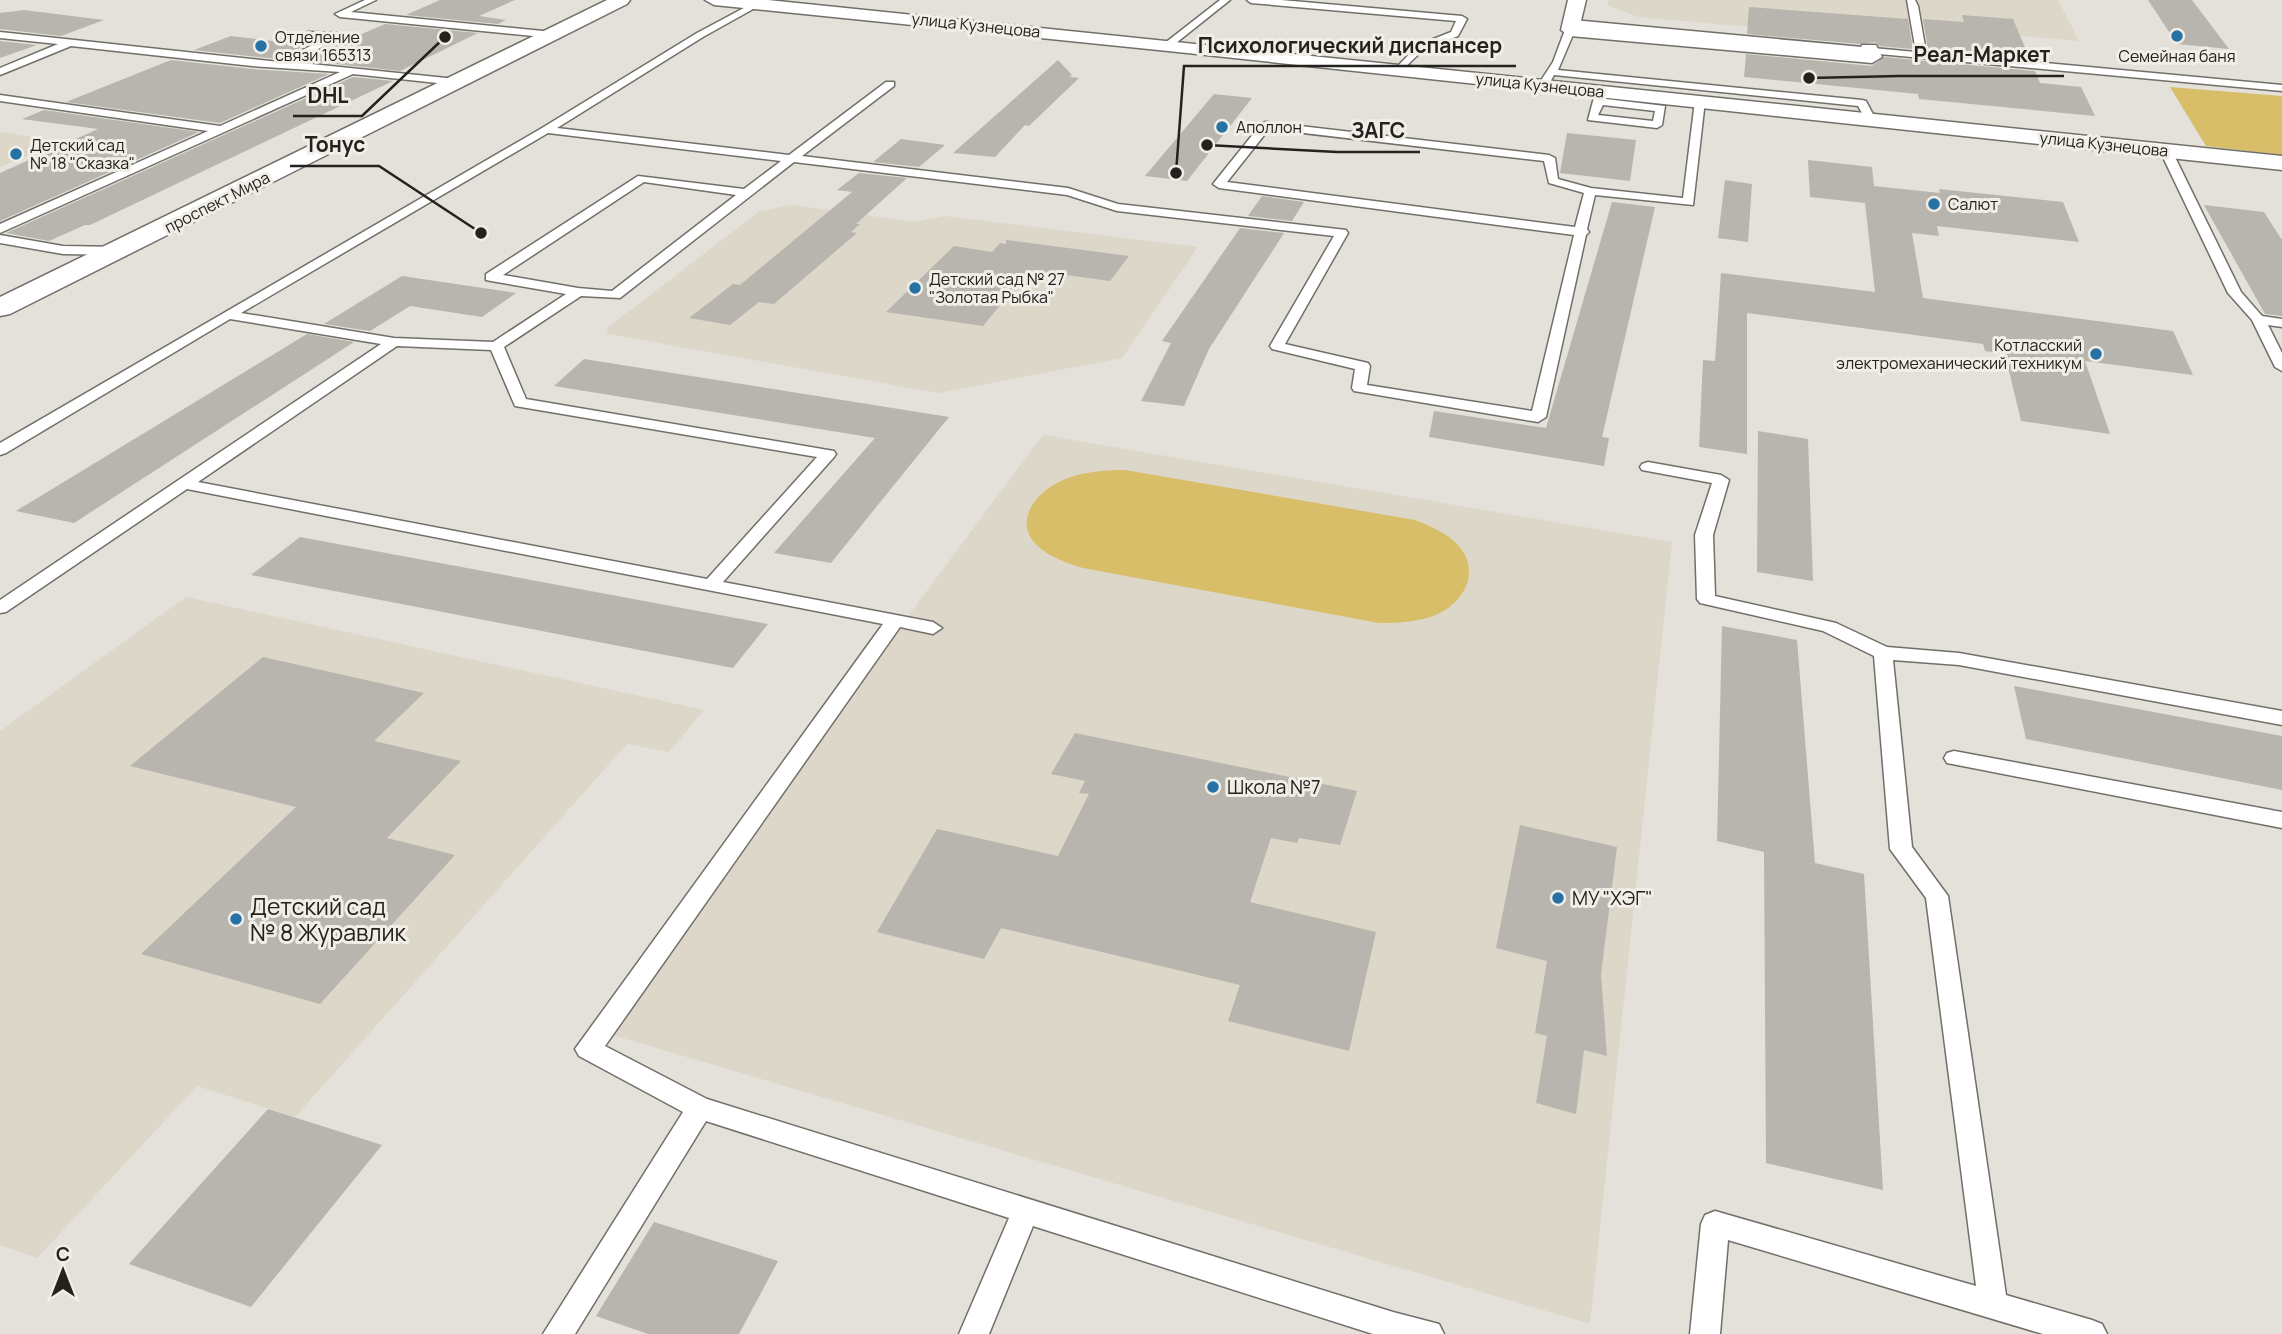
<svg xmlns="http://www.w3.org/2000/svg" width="2282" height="1334" font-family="Manrope,sans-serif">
<rect width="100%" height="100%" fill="#e3e1d9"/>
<g fill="#dcd7c8">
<polygon points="1609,0 2058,0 2079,41 1854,22 1855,36 1638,17 1607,5"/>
<polygon points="0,132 64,141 0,167"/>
<polygon points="793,205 915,222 944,216 1198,247 1122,358 939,393 608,334 607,328 760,211"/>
<polygon points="1043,435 1672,542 1590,1324 599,1031"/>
<polygon points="186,597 704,710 669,752 627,744 295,1117 197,1086 37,1258 0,1245 0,731"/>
</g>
<g fill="#d8be69">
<polygon points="2170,87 2282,96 2282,155 2206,146"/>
<path d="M1125,470L1415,520C1430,526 1445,532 1457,544C1481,569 1466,601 1438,614C1420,622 1399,623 1379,623L1083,568C1058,561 1014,544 1030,509C1036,498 1045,489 1057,483C1078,472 1102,470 1125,470Z"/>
</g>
<g fill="#b7b5ad">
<polygon points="440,0 515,0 479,16 506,20 498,24 406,15"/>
<polygon points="2148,0 2192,0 2229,49 2177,44"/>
<polygon points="1749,7 1908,19 1913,49 1879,46 1876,42 1860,44 1747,34"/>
<polygon points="24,10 104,20 61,36 0,29 0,13"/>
<polygon points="1962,15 2013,19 2030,59 1928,50 1923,19 1964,22"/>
<polygon points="385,24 478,33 400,71 301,60"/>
<polygon points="231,36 306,45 278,59 194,50"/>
<polygon points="0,41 37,45 0,58"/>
<polygon points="1746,54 1872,66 1884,57 2035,71 2040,83 2081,87 2095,116 1919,99 1918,94 1744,77"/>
<polygon points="171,60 252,69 329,74 220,123 66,102"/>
<polygon points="1058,60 1072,75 1070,77 1079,78 1029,126 1025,125 995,157 953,153"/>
<polygon points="353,77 393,81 90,225 85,225 49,241 6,233"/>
<polygon points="1214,94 1252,98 1187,181 1145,176"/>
<polygon points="44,110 199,132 0,221 0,173 98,129 22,119"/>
<polygon points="1567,133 1636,140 1630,181 1560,173"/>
<polygon points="901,139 945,145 919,167 873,162"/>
<polygon points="1808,160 1872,167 1874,186 1940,193 1939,189 2063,202 2079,242 1937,226 1939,236 1912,233 1923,298 2173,331 2193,375 2085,361 2110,434 2021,421 2005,354 1985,351 1983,344 1747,313 1747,454 1699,447 1703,360 1715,361 1721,273 1875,292 1865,203 1810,197"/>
<polygon points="859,173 907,178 856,224 860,224 851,232 857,233 774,304 759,302 730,325 689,318 733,284 740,285 852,192 837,190"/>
<polygon points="1725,180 1752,184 1748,242 1718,238"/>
<polygon points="1262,196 1304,202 1292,221 1248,216"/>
<polygon points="1612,202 1655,207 1602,437 1609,438 1604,466 1429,437 1434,411 1546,428"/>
<polygon points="2204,205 2264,212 2282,240 2282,316 2265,314"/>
<polygon points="1240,228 1284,233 1209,349 1184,406 1141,401 1171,343 1162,341"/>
<polygon points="1006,240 1129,256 1110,281 1029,270 983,326 886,312 954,246 992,252 1000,243 1006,244"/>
<polygon points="402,276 516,293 482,317 410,306 370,331 324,324"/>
<polygon points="307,334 354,342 74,523 16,511"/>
<polygon points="584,359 949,417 831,563 774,553 875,438 554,386"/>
<polygon points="1758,431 1808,439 1813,581 1757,572"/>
<polygon points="300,537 768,624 733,668 251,575"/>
<polygon points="1722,626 1797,640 1815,863 1864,874 1883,1190 1766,1163 1764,852 1717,841"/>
<polygon points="263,657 424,693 374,741 461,761 387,838 455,855 320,1004 141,954 296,807 130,766"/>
<polygon points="2014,686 2282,736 2282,790 2026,739"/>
<polygon points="1075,733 1357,791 1340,845 1299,838 1297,843 1271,838 1250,902 1376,932 1349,1051 1228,1021 1240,985 1001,928 984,959 877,932 937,829 1058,856 1089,794 1079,793 1085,781 1051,774"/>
<polygon points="1520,825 1617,847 1601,974 1607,1056 1584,1050 1576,1114 1536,1103 1547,1036 1535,1033 1547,961 1496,948"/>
<polygon points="268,1109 382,1145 251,1307 129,1264"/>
<polygon points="654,1222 778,1261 739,1334 648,1334 596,1316"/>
</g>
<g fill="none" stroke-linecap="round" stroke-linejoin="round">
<defs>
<g id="lane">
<polygon points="365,0 376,0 351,12 553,32 558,35 553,38 340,17 335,14"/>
<polygon points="1220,0 1230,0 1171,47 1165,47 1165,43"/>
<polygon points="1247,0 1281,0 1462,16 1467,19 1458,36 1424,49 1400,72 1395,69 1418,45 1451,32 1456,21 1251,3"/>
<polygon points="1907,0 1915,0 1918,6 1926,52 2282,85 2282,91 1573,26 1568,23 1573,20 1916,52"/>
<path d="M755,2L762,4L703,37L557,128L789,155L886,82H894V86L802,156L1068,188L1118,204L1346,230L1348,233L1285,344L1368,363L1370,366L1367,385L1532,411L1574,235L1219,188L1213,184L1262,123L1266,122L1549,155L1555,158L1558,179L1591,188L1683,198L1695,101L1700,98L1705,101L1693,205L1595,195L1587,229L1589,232L1586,235L1546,417L1538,422L1354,391L1352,388L1355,369L1272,349L1270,346L1334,236L1117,211L1067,195L794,162L620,298L581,296L504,347L526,399L834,451L836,454L834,457L723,582L933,622L942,628L933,634L900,627L605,1046L707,1099L1393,1312L1439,1324L1444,1334H1373L1033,1226L989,1334H959L1009,1218L706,1121L575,1334H543L683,1112L579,1056L575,1049L883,624L187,489L6,612L0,613V600L381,344L230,319L6,453L0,455V443L542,128L697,33ZM1269,129L1544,161L1549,183L1584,193L1575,227L1227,182ZM548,133L781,161L744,189L638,176L486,274V280L491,281L566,294L493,342L394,338L241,313ZM644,182L736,195L612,291L578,288L503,275ZM397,346L491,350L515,406L817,457L707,579L198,482Z"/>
<polygon points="1570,27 1575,30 1558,70 1862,100 1866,101 1876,120 1867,122 1858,106 1554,75 1549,84 1541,84 1540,82 1553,62 1565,30"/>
<polygon points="0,32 279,62 326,38 308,36 308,32 337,33 342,36 340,38 292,62 456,79 461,82 456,85 353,74 0,233 0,224 208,131 0,101 0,95 220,126 340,72 252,66 71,46 0,75 0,68 58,44 0,38"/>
<path d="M1604,88L1609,91L1606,99L1665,106L1662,125L1657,128L1588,120L1593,101L1600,89ZM1603,105L1655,111L1653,121L1598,115Z"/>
<polygon points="2166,148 2172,151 2241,292 2262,316 2282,319 2282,327 2268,325 2282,353 2282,371 2275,367 2252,320 2228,293 2160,151"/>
<polygon points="0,235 63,246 119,247 125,251 119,255 63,254 0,243"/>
<polygon points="1648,462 1721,475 1729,480 1713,535 1715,596 1836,623 1887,647 1959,653 2282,711 2282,725 1959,665 1893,660 1912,847 1948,896 2006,1295 2092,1320 2102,1324 2107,1334 2043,1334 1728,1240 1720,1334 1690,1334 1701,1224 1705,1215 1715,1211 1976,1286 1926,898 1890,849 1874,656 1823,631 1700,603 1697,599 1695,535 1712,483 1642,470 1640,467 1642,464"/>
<polygon points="1954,751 2282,812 2282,828 1947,763 1944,758 1947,753"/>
</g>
<g id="street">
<polygon points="607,0 630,0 627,4 10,314 0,316 0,297"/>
<polygon points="1568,0 1586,0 1580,25 1860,50 1862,45 1876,45 1882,57 1872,63 1570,36 1561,30"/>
</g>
<polygon id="secondary" points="705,0 768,0 2282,156 2282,170 1168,51 714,5"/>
</defs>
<use href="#lane" stroke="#716f68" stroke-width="3"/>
<use href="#street" stroke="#716f68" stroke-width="3"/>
<use href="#secondary" stroke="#716f68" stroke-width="3"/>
<use href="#lane" fill="#fff" fill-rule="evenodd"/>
<use href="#street" fill="#fff" fill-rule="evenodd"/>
<use href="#secondary" fill="#fff" fill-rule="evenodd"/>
</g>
<g fill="#2772a5" stroke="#f0eee6" stroke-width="2.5">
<circle cx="2177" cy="36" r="7"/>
<circle cx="261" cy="46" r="7"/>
<circle cx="1222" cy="127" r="7"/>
<circle cx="16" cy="154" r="7"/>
<circle cx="1934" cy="204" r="7"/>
<circle cx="915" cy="288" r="7"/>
<circle cx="2096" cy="354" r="7"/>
<circle cx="1213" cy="787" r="7"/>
<circle cx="1558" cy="898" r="7"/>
<circle cx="236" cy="919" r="7"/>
</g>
<g text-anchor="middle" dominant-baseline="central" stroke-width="6" stroke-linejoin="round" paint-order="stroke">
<g font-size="16" fill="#23221f" stroke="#f0eee6">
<text transform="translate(976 25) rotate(6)">улица Кузнецова</text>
<text transform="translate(1540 85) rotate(6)">улица Кузнецова</text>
<text transform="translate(2104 144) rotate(6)">улица Кузнецова</text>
<text transform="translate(217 202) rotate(-27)">проспект Мира</text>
</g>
<g font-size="16" fill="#23221f" stroke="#f0eee6" text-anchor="start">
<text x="275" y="37">Отделение<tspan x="275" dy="18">связи 165313</tspan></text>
<text x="2177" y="56" text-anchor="middle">Семейная баня</text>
<text x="1236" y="127">Аполлон</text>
<text x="30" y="145">Детский сад<tspan x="30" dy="18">№ 18 "Сказка"</tspan></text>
<text x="1948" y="204">Салют</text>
<text x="929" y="279">Детский сад № 27<tspan x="929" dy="18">"Золотая Рыбка"</tspan></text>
<text x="2082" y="345" text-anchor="end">Котласский<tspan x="2082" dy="18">электромеханический техникум</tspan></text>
</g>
<g font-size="19" fill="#23221f" stroke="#f0eee6" text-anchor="start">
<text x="1227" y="787">Школа №7</text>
<text x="1572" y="898">МУ "ХЭГ"</text>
</g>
<g font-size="23" fill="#23221f" stroke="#f0eee6" text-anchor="start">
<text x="250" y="906">Детский сад<tspan x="250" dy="26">№ 8 Журавлик</tspan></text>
</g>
</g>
<path fill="none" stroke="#23221f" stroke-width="2.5" d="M1176 173L1184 66H1516M1809 78L1899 76H2064M445 37L362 116H293M1207 145L1337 152H1420M481 233L379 166H290"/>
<g fill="#23221f" stroke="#f0eee6" stroke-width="2.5">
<circle cx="1176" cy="173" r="7"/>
<circle cx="1809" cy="78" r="7"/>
<circle cx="445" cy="37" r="7"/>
<circle cx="1207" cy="145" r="7"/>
<circle cx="481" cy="233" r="7"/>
</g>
<g font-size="21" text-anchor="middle" font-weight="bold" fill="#23221f" stroke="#f0eee6" stroke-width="6" stroke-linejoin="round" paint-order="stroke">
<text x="1350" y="53">Психологический диспансер</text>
<text x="1982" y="62">Реал-Маркет</text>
<text x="328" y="103">DHL</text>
<text x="1378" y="138">ЗАГС</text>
<text x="335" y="152">Тонус</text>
</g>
<g transform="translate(63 1271)" stroke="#f0eee6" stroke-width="5" paint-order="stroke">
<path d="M0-5L12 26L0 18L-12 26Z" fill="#23221f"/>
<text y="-10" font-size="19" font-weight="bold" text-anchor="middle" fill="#23221f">С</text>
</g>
</svg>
